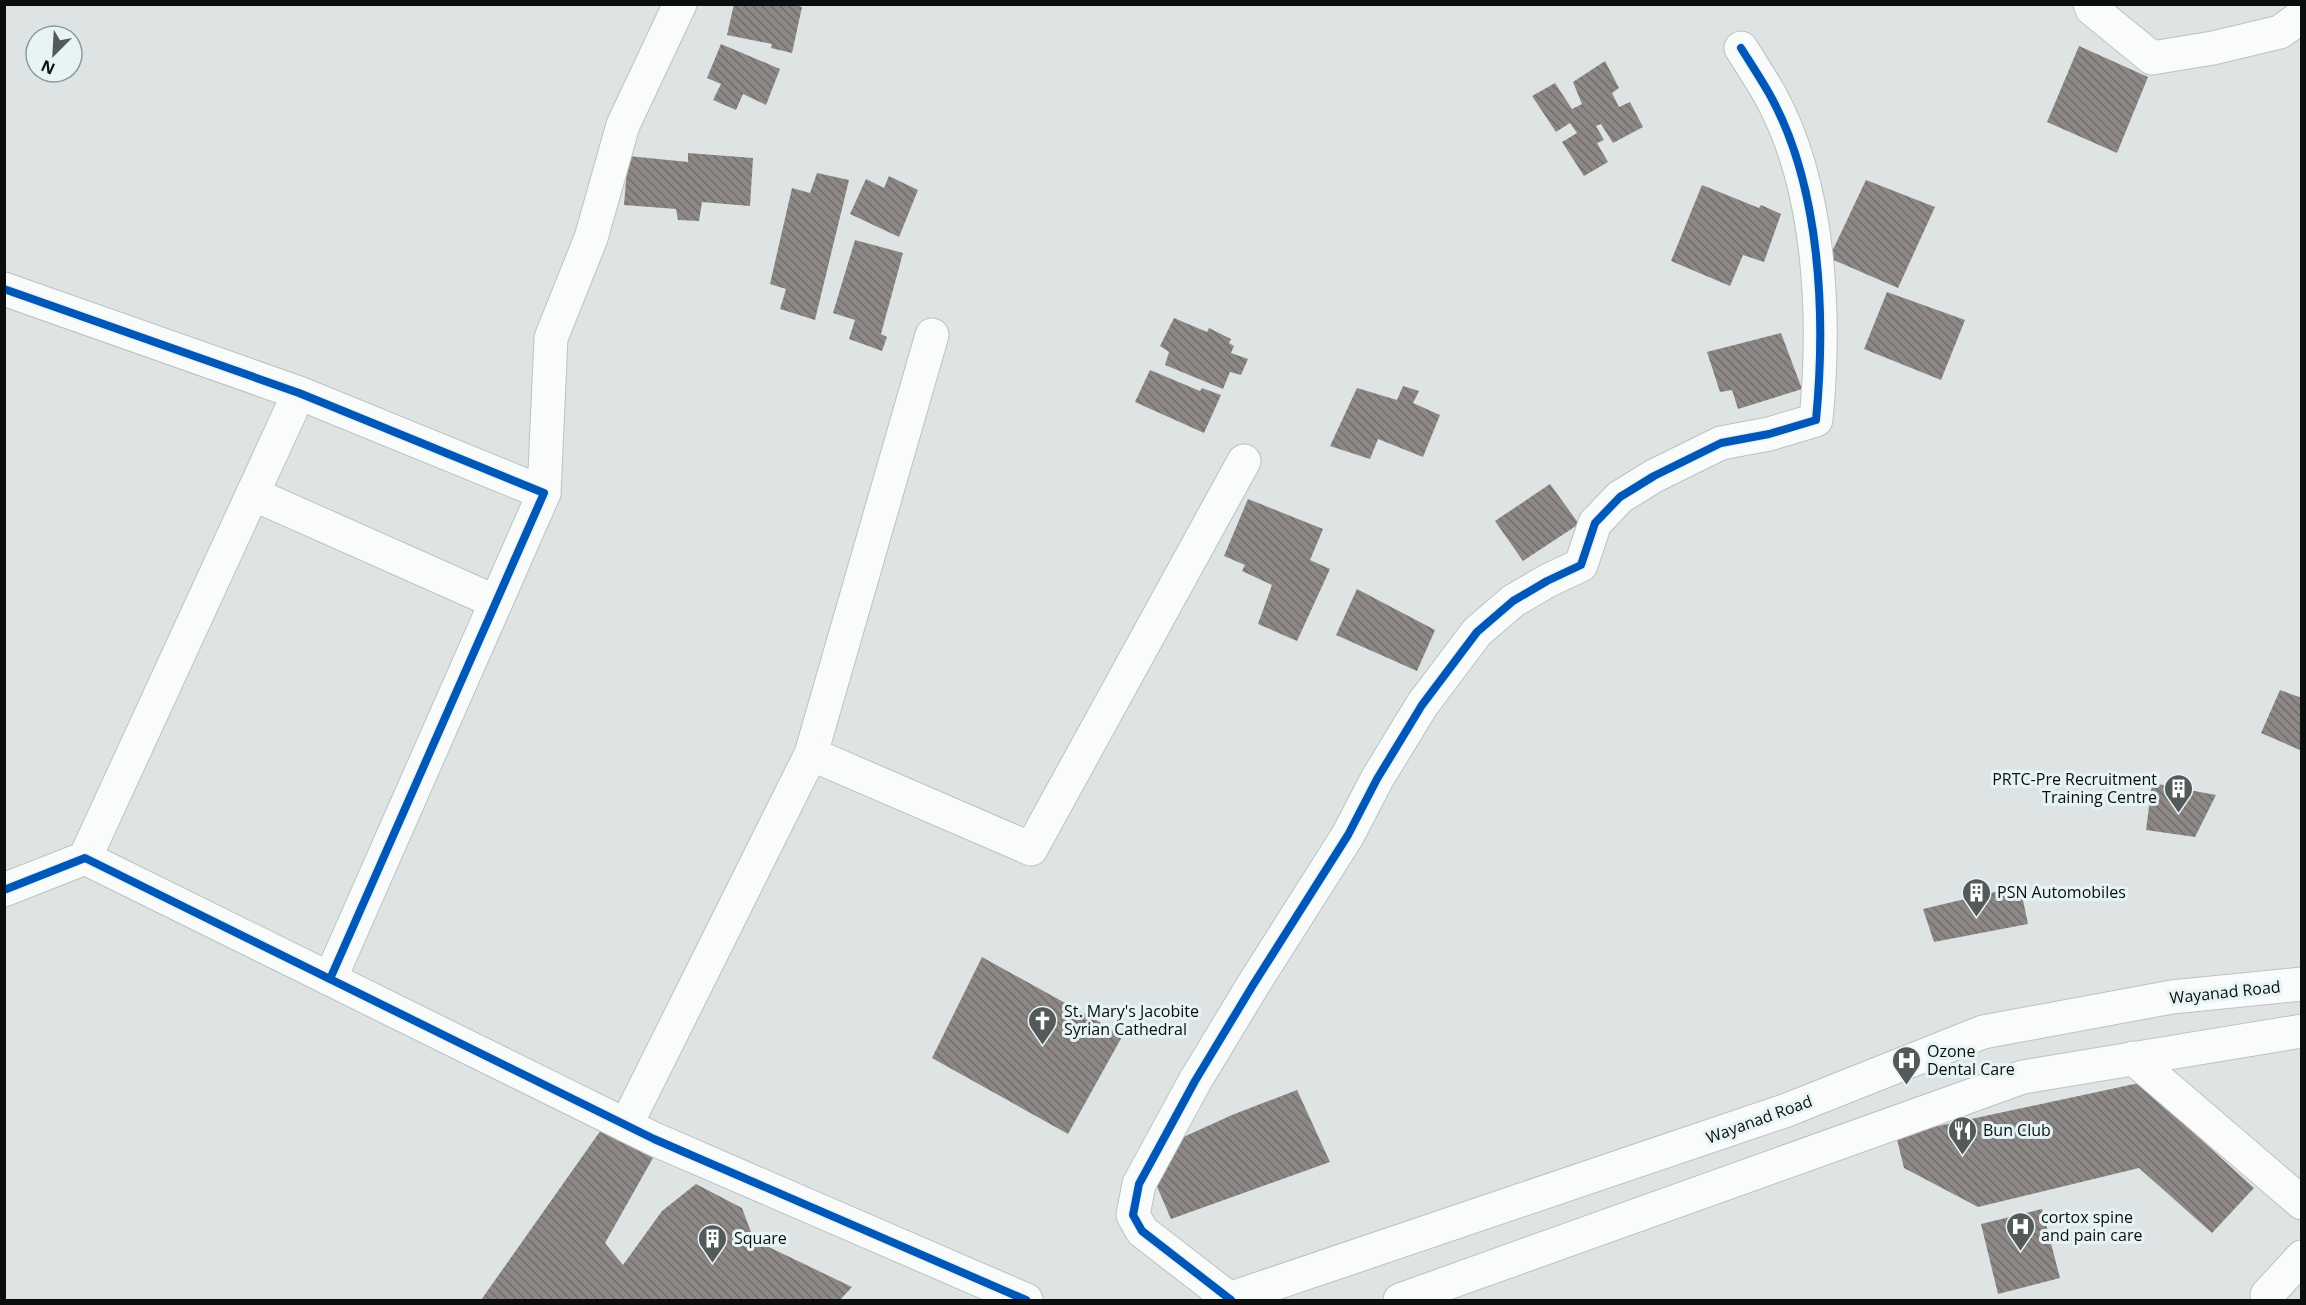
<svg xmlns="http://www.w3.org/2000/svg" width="2306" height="1305" font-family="'Open Sans',sans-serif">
<defs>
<pattern id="building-back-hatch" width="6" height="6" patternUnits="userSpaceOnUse" patternTransform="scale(1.5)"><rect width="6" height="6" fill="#8d8885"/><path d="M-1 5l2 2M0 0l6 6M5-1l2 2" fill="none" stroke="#716e6b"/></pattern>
</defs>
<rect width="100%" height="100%" fill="#dee4e4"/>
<g fill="url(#building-back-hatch)">
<polygon points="734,4 789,4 802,7 792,53 771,48 772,44 727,35"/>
<polygon points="721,44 780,69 766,105 743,94 736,110 713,100 721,84 707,78"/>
<polygon points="2079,46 2148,77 2117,153 2047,122"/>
<polygon points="1605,61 1619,88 1612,93 1619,107 1630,102 1643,127 1613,143 1601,124 1596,126 1604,140 1597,143 1608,162 1584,176 1562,142 1577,133 1570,123 1556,132 1532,96 1555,83 1572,109 1582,104 1573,82"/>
<polygon points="688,153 753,158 750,206 702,202 699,221 678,220 676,209 624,205 628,156 688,162"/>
<polygon points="817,173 849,180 815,320 780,309 786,289 770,284 792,188 810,193"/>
<polygon points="889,176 918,190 899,237 850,214 866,179 884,188"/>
<polygon points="1866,180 1935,207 1898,288 1829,258"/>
<polygon points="1702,185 1759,208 1761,205 1781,214 1764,262 1743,255 1730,286 1671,261"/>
<polygon points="855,240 903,253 881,334 887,337 882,351 849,339 855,320 833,313"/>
<polygon points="1887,292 1965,320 1941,380 1864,349"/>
<polygon points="1174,318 1207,332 1209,328 1231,339 1229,343 1234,346 1231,353 1248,359 1241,375 1230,372 1223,389 1165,365 1169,352 1160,346"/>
<polygon points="1781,333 1802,389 1738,409 1732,390 1720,392 1707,352"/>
<polygon points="1150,370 1200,391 1202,388 1221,395 1204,433 1135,402"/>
<polygon points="1403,386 1419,391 1413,403 1440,415 1423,457 1378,439 1370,459 1330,446 1357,388 1397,400"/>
<polygon points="1550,484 1579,524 1523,561 1495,521"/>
<polygon points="1248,499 1323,529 1310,560 1330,569 1297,641 1258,624 1272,585 1242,571 1245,565 1224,556"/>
<polygon points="1357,589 1435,630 1417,671 1336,635"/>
<polygon points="2280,690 2302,698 2302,751 2261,733"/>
<polygon points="2152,783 2216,795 2195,837 2146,830"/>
<polygon points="2020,886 2028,924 1934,942 1923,909"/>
<polygon points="982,957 1123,1035 1068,1134 932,1058"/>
<polygon points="2139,1083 2254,1188 2212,1233 2139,1168 1978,1207 1904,1168 1896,1135"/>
<polygon points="1297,1090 1330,1162 1171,1219 1155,1182 1179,1139 1232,1115"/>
<polygon points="601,1130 653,1158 605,1243 623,1265 662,1211 696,1184 742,1208 754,1240 852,1287 840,1300 481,1300"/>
<polygon points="2042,1209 2060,1278 1998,1294 1981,1224"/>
</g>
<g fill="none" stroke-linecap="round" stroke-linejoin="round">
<defs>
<g id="minor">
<polyline points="2090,4 2092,9 2152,58 2213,48 2280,32 2302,16"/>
<polyline points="4,289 299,393 544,493 330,979"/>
<polyline points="544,493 551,338 591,238 623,125 680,4"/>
<polyline points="253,494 496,602"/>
<polyline points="811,754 932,335"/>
<polyline points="85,858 299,393"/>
<polyline points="4,890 85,858 654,1139 1026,1300"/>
<polyline points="2133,1058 2302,1203"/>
<polyline points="626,1125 811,754 1031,849 1244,461"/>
<polyline points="2267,1295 2302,1257"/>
<path d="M1231,1300L1142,1231L1133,1215L1139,1184L1195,1081L1253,985L1348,835L1377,779L1422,705L1477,632L1513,601L1547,581L1581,565L1595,523L1620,497L1654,476L1721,443L1769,434L1816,420C1826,317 1821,187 1770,95C1761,79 1751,64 1741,48"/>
</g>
<g id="major">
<polyline points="1226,1300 1787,1110 1983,1032 2172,997 2302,984"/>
<polyline points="1400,1300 2023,1077 2302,1031"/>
</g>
</defs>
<use href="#minor" stroke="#bdc1c1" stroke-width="35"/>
<use href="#major" stroke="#bdc1c1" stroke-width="35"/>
<use href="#minor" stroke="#fafbfb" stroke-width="33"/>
<use href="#major" stroke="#fafbfb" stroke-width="33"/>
<defs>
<g id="cycleway">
<polyline points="4,289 299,393 544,493 330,979"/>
<polyline points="4,890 85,858 654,1139 1026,1300"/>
<path d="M1231,1300L1142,1231L1133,1215L1139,1184L1195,1081L1253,985L1348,835L1377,779L1422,705L1477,632L1513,601L1547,581L1581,565L1595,523L1620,497L1654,476L1721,443L1769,434L1816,420C1826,317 1821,187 1770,95C1761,79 1751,64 1741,48"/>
</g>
</defs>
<use href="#cycleway" stroke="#e7f4f6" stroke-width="11"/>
<use href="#cycleway" stroke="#0057b8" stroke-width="8"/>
</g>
<defs>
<symbol id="building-pin" viewBox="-11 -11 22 30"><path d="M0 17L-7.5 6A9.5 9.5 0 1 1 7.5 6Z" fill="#545959" stroke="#e7f4f6"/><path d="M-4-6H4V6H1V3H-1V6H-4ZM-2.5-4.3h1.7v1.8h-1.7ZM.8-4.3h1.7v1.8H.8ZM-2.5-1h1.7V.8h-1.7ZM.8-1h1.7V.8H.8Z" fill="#fff"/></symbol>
<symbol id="church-pin" viewBox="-11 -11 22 30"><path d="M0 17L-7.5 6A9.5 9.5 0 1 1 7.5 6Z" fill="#545959" stroke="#e7f4f6"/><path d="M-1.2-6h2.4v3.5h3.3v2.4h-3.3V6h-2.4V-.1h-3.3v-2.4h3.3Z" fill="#fff"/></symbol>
<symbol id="hospital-pin" viewBox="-11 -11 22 30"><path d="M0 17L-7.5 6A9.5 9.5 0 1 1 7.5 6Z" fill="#545959" stroke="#e7f4f6"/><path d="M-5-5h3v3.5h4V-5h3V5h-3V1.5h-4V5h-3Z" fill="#fff"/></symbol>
<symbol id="restaurant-pin" viewBox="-11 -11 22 30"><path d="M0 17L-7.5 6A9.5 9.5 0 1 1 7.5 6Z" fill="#545959" stroke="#e7f4f6"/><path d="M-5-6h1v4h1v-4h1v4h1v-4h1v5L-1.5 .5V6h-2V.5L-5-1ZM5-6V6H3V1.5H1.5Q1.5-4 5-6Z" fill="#fff"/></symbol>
</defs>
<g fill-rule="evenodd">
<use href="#building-pin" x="2162" y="772" width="33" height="45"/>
<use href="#building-pin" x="1960" y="876" width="33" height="45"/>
<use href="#church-pin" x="1026" y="1004" width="33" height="45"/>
<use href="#hospital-pin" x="1890" y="1044" width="33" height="45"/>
<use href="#restaurant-pin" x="1946" y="1114" width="33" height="45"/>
<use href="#hospital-pin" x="2004" y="1210" width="33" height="45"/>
<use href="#building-pin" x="696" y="1222" width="33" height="45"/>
</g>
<g text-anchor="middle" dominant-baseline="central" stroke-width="6" stroke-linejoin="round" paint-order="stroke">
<g font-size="16" fill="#0a0e0e" stroke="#e7f4f6" text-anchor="start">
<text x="2157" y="779" text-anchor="end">PRTC-Pre Recruitment<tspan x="2157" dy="18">Training Centre</tspan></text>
<text x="1997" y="892">PSN Automobiles</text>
<text x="1064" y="1011">St. Mary's Jacobite<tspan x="1064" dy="18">Syrian Cathedral</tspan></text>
<text x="1927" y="1051">Ozone<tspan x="1927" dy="18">Dental Care</tspan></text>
<text x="1983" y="1130">Bun Club</text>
<text x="2041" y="1217">cortox spine<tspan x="2041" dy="18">and pain care</tspan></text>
<text x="734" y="1238">Square</text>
</g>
<g font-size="16" fill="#0a0e0e" stroke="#e7f4f6">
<text transform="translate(2225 992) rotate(-6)">Wayanad Road</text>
<text transform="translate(1759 1119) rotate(-20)">Wayanad Road</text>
</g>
</g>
<rect width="2306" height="1305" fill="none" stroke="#0a0e0e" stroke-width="12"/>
<g transform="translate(54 54) rotate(204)"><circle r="28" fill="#e7f4f6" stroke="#8f9899" stroke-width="1.5"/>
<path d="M0-4.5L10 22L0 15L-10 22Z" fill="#545959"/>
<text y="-9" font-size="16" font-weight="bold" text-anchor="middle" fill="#0a0e0e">N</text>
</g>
</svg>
